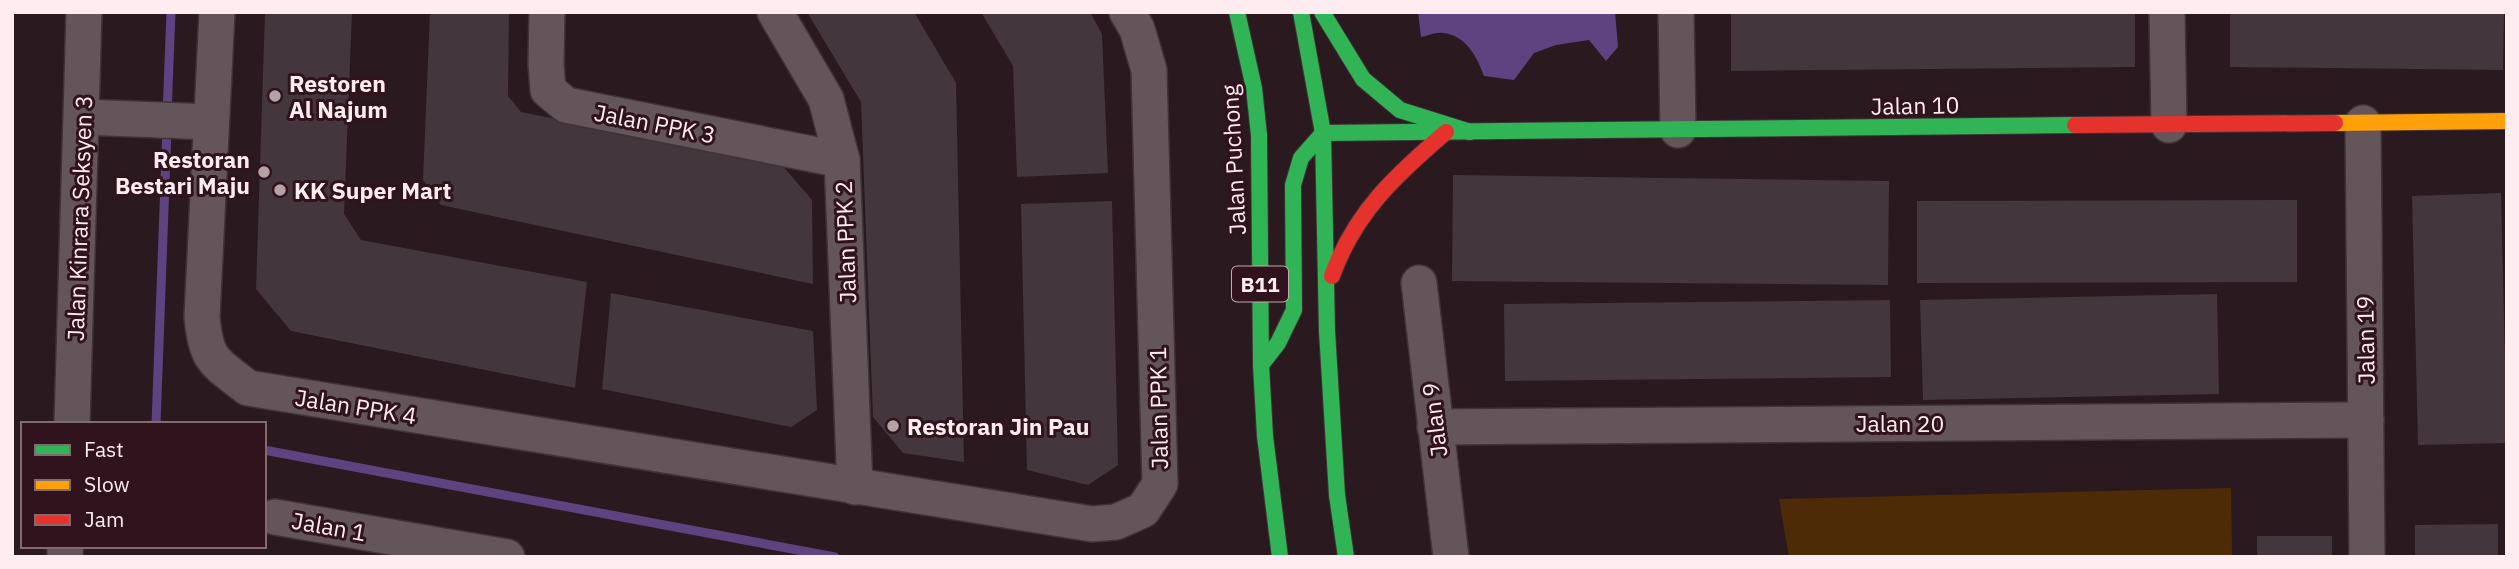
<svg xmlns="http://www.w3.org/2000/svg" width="2519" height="569" font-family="'IBM Plex Sans',sans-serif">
<rect width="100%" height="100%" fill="#2a191f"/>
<polygon fill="#4d2b07" points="2231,488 2232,557 1789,557 1779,499"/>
<path fill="#5e4380" d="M1418,12H1615L1618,47L1606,61L1589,40L1556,45L1534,53L1514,80L1484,76C1477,57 1466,35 1443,33C1436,32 1427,36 1421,37Z"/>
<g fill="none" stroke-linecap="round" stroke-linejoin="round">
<g stroke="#5e4380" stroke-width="9">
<polyline points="167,114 171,12"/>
<polyline points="156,424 167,128"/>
<polyline points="264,450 835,557"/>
</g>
</g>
<g fill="#43363d">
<polygon points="265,12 352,12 344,214 361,240 587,282 575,388 291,331 256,289"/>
<polygon points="430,12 509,12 508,96 521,112 781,164 812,200 813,284 441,205 423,180"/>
<polygon points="807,12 914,12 956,83 964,462 903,453 873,417 861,102"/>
<polygon points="981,12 1090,12 1102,34 1108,173 1017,177 1013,66"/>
<polygon points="1731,12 2135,12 2135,67 1731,71"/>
<polygon points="2230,12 2504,12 2503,70 2230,67"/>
<polygon points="1453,175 1889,181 1888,285 1452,281"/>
<polygon points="2501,193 2507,443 2418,445 2412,196"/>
<polygon points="2297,200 2297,282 1917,283 1917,201"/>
<polygon points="1112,201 1118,465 1088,485 1027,470 1021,204"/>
<polygon points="611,293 813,331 817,410 791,427 602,389"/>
<polygon points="2217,294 2219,394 1923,400 1920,300"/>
<polygon points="1890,300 1891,377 1505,381 1504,304"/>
<polygon points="2498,524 2498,557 2415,557 2415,525"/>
<rect x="2257" y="536" width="75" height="21"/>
</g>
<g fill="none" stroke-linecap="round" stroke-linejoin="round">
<defs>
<g id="street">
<path d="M217,12L202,317C206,362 215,362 248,388L1092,524L1116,522L1143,510L1160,484L1149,70L1137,29L1127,12"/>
<polyline points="547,12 546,64 548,90 566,105 842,160"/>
<polyline points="775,12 826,99 842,160 855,487"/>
<polyline points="1676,12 1678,130"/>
<polyline points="2167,12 2169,125"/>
<polyline points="82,117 211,122"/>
<polyline points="2363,123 2367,557"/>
<polyline points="1419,283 1451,557"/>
<polyline points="72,424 84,12"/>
<polyline points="1435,427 2366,420"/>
<polyline points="275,517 507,557"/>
<polyline points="65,557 65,546"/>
</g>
<g id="fast">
<polyline points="1237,12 1254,88 1259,135 1261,365 1265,436 1280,557"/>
<polyline points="1301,12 1323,133 1327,331 1337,495 1346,557"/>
<polyline points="1322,12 1363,79 1400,110 1470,132"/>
<polyline points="1323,133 2075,125"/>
<polyline points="1261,365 1278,343 1294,310 1293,185 1301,158 1323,133"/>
</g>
<polyline id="slow" points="2335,123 2507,121"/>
<g id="jam">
<polyline points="2075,125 2335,123"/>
<path d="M1332,276C1355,212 1396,175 1446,132"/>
</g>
</defs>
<use href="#street" stroke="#3f3336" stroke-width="38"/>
<use href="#fast" stroke="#3f3336" stroke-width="18"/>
<use href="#slow" stroke="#3f3336" stroke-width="18"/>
<use href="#jam" stroke="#3f3336" stroke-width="18"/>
<use href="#street" stroke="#63555a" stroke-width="35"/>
<use href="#fast" stroke="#30b455" stroke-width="16"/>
<use href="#slow" stroke="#ff9f0a" stroke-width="16"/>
<use href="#jam" stroke="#e5322d" stroke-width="16"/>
</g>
<g fill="#b4a2a7" stroke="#30131c" stroke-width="2.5">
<circle cx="275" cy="96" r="7"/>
<circle cx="264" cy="172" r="7"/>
<circle cx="280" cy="190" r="7"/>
<circle cx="893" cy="426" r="7"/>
</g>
<g text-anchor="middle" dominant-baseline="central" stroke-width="6" stroke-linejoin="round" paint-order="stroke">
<rect fill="#30131c" stroke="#c0abb0" stroke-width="2" x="1232" y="266.5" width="56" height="35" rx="5"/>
<g font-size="21" font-weight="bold" fill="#feecf0">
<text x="1260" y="284">B11</text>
</g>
<g font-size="23" font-weight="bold" fill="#feecf0" stroke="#30131c" text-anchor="start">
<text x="289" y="83">Restoren<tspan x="289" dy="26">Al Najum</tspan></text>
<text x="250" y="159" text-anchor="end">Restoran<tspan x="250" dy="26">Bestari Maju</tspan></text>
<text x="294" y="190">KK Super Mart</text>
<text x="907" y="426">Restoran Jin Pau</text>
</g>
<g font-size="23" fill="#feecf0" stroke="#30131c">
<text transform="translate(1915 105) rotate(-1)">Jalan 10</text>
<text transform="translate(655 123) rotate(11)">Jalan PPK 3</text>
<text transform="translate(1233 160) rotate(-93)">Jalan Puchong</text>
<text transform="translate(79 218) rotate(-88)">Jalan Kinrara Seksyen 3</text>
<text transform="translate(845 242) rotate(-92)">Jalan PPK 2</text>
<text transform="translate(2365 340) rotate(-91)">Jalan 19</text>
<text transform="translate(356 406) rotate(9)">Jalan PPK 4</text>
<text transform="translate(1158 408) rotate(-91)">Jalan PPK 1</text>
<text transform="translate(1434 420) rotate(-97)">Jalan 9</text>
<text x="1900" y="423">Jalan 20</text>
<text transform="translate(329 526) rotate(10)">Jalan 1</text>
</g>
</g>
<rect width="2519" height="569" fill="none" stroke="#feecf0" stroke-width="28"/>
<rect x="21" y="422" width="245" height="126" fill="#30131c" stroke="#826a71" stroke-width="2"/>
<rect x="35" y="445" width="35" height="10" fill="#30b455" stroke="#826a71" stroke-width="2"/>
<text x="84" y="457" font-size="21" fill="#feecf0">Fast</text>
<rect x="35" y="480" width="35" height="10" fill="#ff9f0a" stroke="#826a71" stroke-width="2"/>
<text x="84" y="492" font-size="21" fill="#feecf0">Slow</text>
<rect x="35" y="515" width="35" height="10" fill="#e5322d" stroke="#826a71" stroke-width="2"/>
<text x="84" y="527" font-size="21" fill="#feecf0">Jam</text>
</svg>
